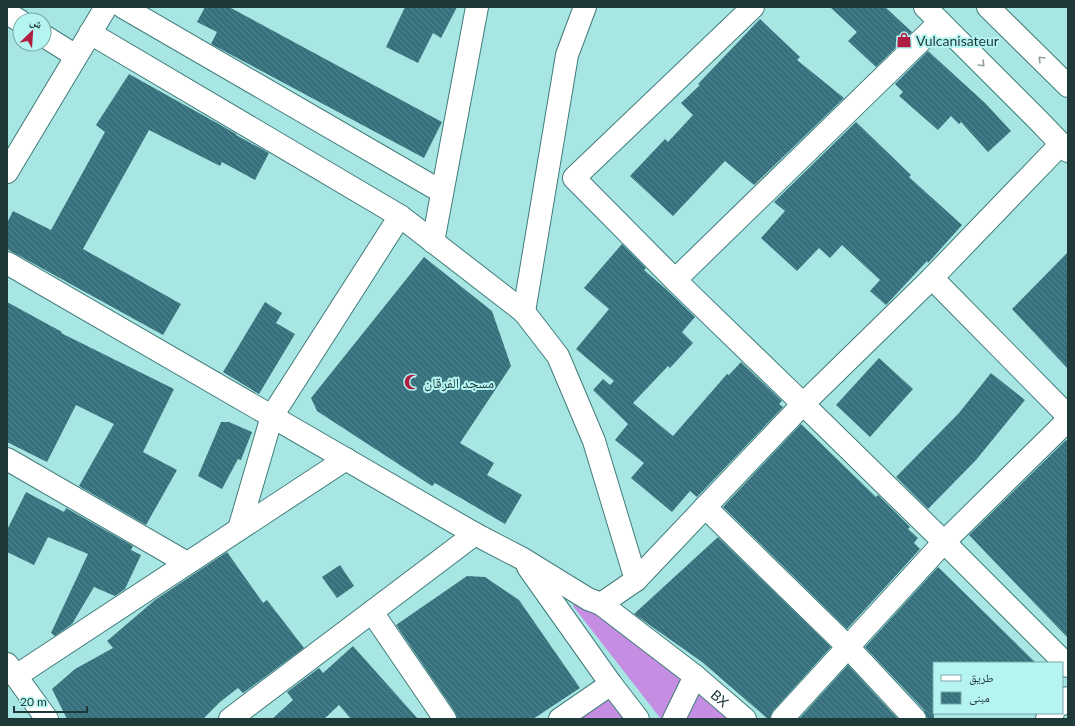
<svg xmlns="http://www.w3.org/2000/svg" width="1075" height="726" font-family="Lato,'Noto Naskh Arabic',sans-serif">
<defs>
<pattern id="building-back-hatch" width="6" height="6" patternUnits="userSpaceOnUse"><rect width="6" height="6" fill="#37717d"/><path d="M-1 5l2 2M0 0l6 6M5-1l2 2" fill="none" stroke="#58868e"/></pattern>
</defs>
<rect width="100%" height="100%" fill="#a8e6e4"/>
<g fill="#c58ee3">
<polygon points="577,601 690,674 668,717 661,719 573,606"/>
<polygon points="699,695 728,719 687,719"/>
<polygon points="599,701 615,701 630,719 578,719"/>
</g>
<g fill="url(#building-back-hatch)">
<polygon points="205,7 229,7 442,122 424,158 211,44 217,32 197,22"/>
<polygon points="405,7 457,7 441,38 433,33 418,63 386,47"/>
<polygon points="830,7 885,7 912,32 876,67 848,41 857,32"/>
<polygon points="760,19 800,57 797,60 844,98 754,185 725,161 673,216 630,176 665,139 668,142 693,115 681,103 700,85 698,84"/>
<polygon points="928,51 985,103 1011,131 988,152 961,122 959,124 951,116 938,130 899,96 903,92 895,84"/>
<polygon points="129,74 224,127 236,134 236,135 269,153 255,180 222,162 220,166 149,130 83,249 181,304 163,335 7,249 7,223 13,211 51,230 105,132 96,125"/>
<polygon points="856,122 911,175 909,177 962,225 928,263 927,261 886,305 870,291 880,280 842,245 830,258 819,248 797,271 761,238 785,211 774,202"/>
<polygon points="622,244 646,268 644,270 668,291 695,317 682,332 693,343 670,368 668,366 633,403 673,436 727,374 729,375 741,362 782,401 779,404 783,407 697,497 690,491 672,512 631,478 644,463 615,440 628,424 593,390 603,379 610,385 614,381 576,349 609,309 584,288"/>
<polygon points="1068,252 1068,369 1012,309"/>
<polygon points="424,257 492,311 511,366 460,443 494,463 487,475 522,495 505,524 435,483 432,486 317,411 311,398"/>
<polygon points="7,302 62,332 61,333 174,389 143,452 177,470 146,525 79,486 114,424 76,405 47,462 7,442"/>
<polygon points="265,302 282,313 276,323 295,334 259,394 223,372"/>
<polygon points="879,358 913,389 870,437 836,405"/>
<polygon points="991,373 1025,400 976,460 928,509 896,477 959,413"/>
<polygon points="221,422 229,422 252,432 241,460 238,459 222,489 198,476"/>
<polygon points="801,424 876,497 878,495 910,527 908,529 918,538 914,543 920,549 847,629 723,507"/>
<polygon points="1066,440 1068,442 1068,638 969,535"/>
<polygon points="26,492 64,512 66,508 133,546 131,550 141,555 125,589 115,596 94,587 72,624 55,636 51,633 88,554 48,537 34,565 7,552 7,530"/>
<polygon points="718,537 831,647 773,711 770,719 768,719 702,662 634,614"/>
<polygon points="227,552 263,603 267,600 304,648 243,693 238,688 220,702 203,719 67,719 52,689 75,669 113,648 107,641 155,600"/>
<polygon points="340,565 354,586 337,598 322,577"/>
<polygon points="938,567 1036,663 934,663 934,719 927,719 924,710 865,647"/>
<polygon points="467,576 485,577 519,600 580,688 533,719 457,719 455,712 396,625"/>
<polygon points="353,646 418,719 351,719 339,705 324,719 272,719 293,700 287,692 319,668 323,673"/>
<polygon points="848,665 898,719 799,719"/>
</g>
<g fill="none" stroke-linecap="round" stroke-linejoin="round">
<defs>
<g id="street">
<polyline points="123,7 442,192"/>
<polyline points="7,13 20,21"/>
<polyline points="90,33 400,216 524,312 558,356 594,441 636,580"/>
<polyline points="44,36 76,56"/>
<polyline points="1061,144 932,278 803,404 944,542 1068,420"/>
<polyline points="7,172 106,7"/>
<polyline points="433,242 477,7"/>
<path id="s1" d="M7,263L475,534L523,559L588,599L601,604L695,676L745,719"/>
<polyline points="932,278 1068,416"/>
<polyline points="675,280 574,178 753,7"/>
<polyline points="524,312 567,55 585,7"/>
<polyline points="7,459 187,563"/>
<polyline points="705,507 848,647 915,719"/>
<polyline points="239,529 272,416 400,216"/>
<polyline points="528,567 611,684 638,719"/>
<polyline points="601,604 636,580 803,404 675,280 940,22"/>
<polyline points="372,612 445,719"/>
<polyline points="7,664 47,719"/>
<polyline points="16,676 346,459"/>
<polyline points="1062,704 1068,698"/>
<polyline points="230,719 475,534"/>
<polyline points="560,719 611,684"/>
<polyline points="674,719 695,676"/>
<polyline points="782,719 944,542 1068,666"/>
<polyline points="1047,719 1053,713"/>
</g>
<g id="primary">
<polyline points="925,7 1036,118 1068,151"/>
<polyline points="988,7 1068,86"/>
</g>
</defs>
<use href="#street" stroke="#407c7a" stroke-width="24"/>
<use href="#primary" stroke="#407c7a" stroke-width="24"/>
<use href="#street" stroke="#fff" stroke-width="22"/>
<use href="#primary" stroke="#fff" stroke-width="22"/>
</g>
<defs><path id="oneway-chevron" d="M-2-3.5L2.5 0L-2 3.5" fill="none" stroke-width="1.6" stroke-linecap="round" stroke-linejoin="round"/></defs>
<g stroke="#8f9c9c">
<use href="#oneway-chevron" transform="translate(1041 59) rotate(-135)"/>
<use href="#oneway-chevron" transform="translate(982 64) rotate(45)"/>
</g>
<defs>
<symbol id="shop-bare" viewBox="-9 -9 18 18"><path d="M-5-2.5h2.3a2.7 3.5 0 0 1 5.4 0H5L5.5 6h-11ZM-1.5-2.5h3a1.5 2.3 0 0 0-3 0Z" fill="#b11e44" stroke="#b5f4f1" stroke-width="2.5" paint-order="stroke"/></symbol>
<symbol id="mosque-bare" viewBox="-9 -9 18 18"><path d="M3.5-4.9A6 6 0 1 0 3.5 4.9A5 5 0 1 1 3.5-4.9Z" fill="#b11e44" stroke="#b5f4f1" stroke-width="2.5" paint-order="stroke"/></symbol>
</defs>
<g fill-rule="evenodd">
<use href="#shop-bare" x="893" y="29" width="22" height="22"/>
<use href="#mosque-bare" x="401" y="371" width="22" height="22"/>
</g>
<g text-anchor="middle" dominant-baseline="central" stroke-width="4" stroke-linejoin="round" paint-order="stroke">
<g font-size="14" fill="#1f3938" stroke="#b5f4f1" text-anchor="start">
<text x="916" y="40">Vulcanisateur</text>
<text x="424" y="382">مسجد الفرقان</text>
</g>
<g font-size="14" fill="#1f3938" stroke="#b5f4f1">
<text stroke="none"><textPath href="#s1" startOffset="837">BX</textPath></text>
</g>
</g>
<rect width="1075" height="726" fill="none" stroke="#1f3938" stroke-width="16"/>
<rect x="933" y="662" width="130" height="52" fill="#b5f4f1" stroke="#79a9a7"/>
<rect x="941" y="675" width="20" height="6" fill="#ffffff" stroke="#79a9a7"/>
<text x="969" y="682" font-size="12" fill="#1f3938">طريق</text>
<rect x="941" y="692" width="20" height="12" fill="url(#building-back-hatch)" stroke="#79a9a7"/>
<text x="969" y="702" font-size="12" fill="#1f3938">مبنى</text>
<g transform="translate(32 32) rotate(25)"><circle r="19" fill="#b5f4f1" stroke="#79a9a7"/>
<path d="M0-3L7 15L0 10L-7 15Z" fill="#b11e44"/>
<text y="-6" font-size="11" font-weight="bold" text-anchor="middle" fill="#1f3938">ش</text>
</g>
<path d="M14 706v6h73v-6" fill="none" stroke="#1f3938" stroke-width="2"/>
<text x="20" y="706" font-size="12" fill="#1f3938" stroke="#b5f4f1" stroke-width="3" paint-order="stroke">20 m</text>
</svg>
